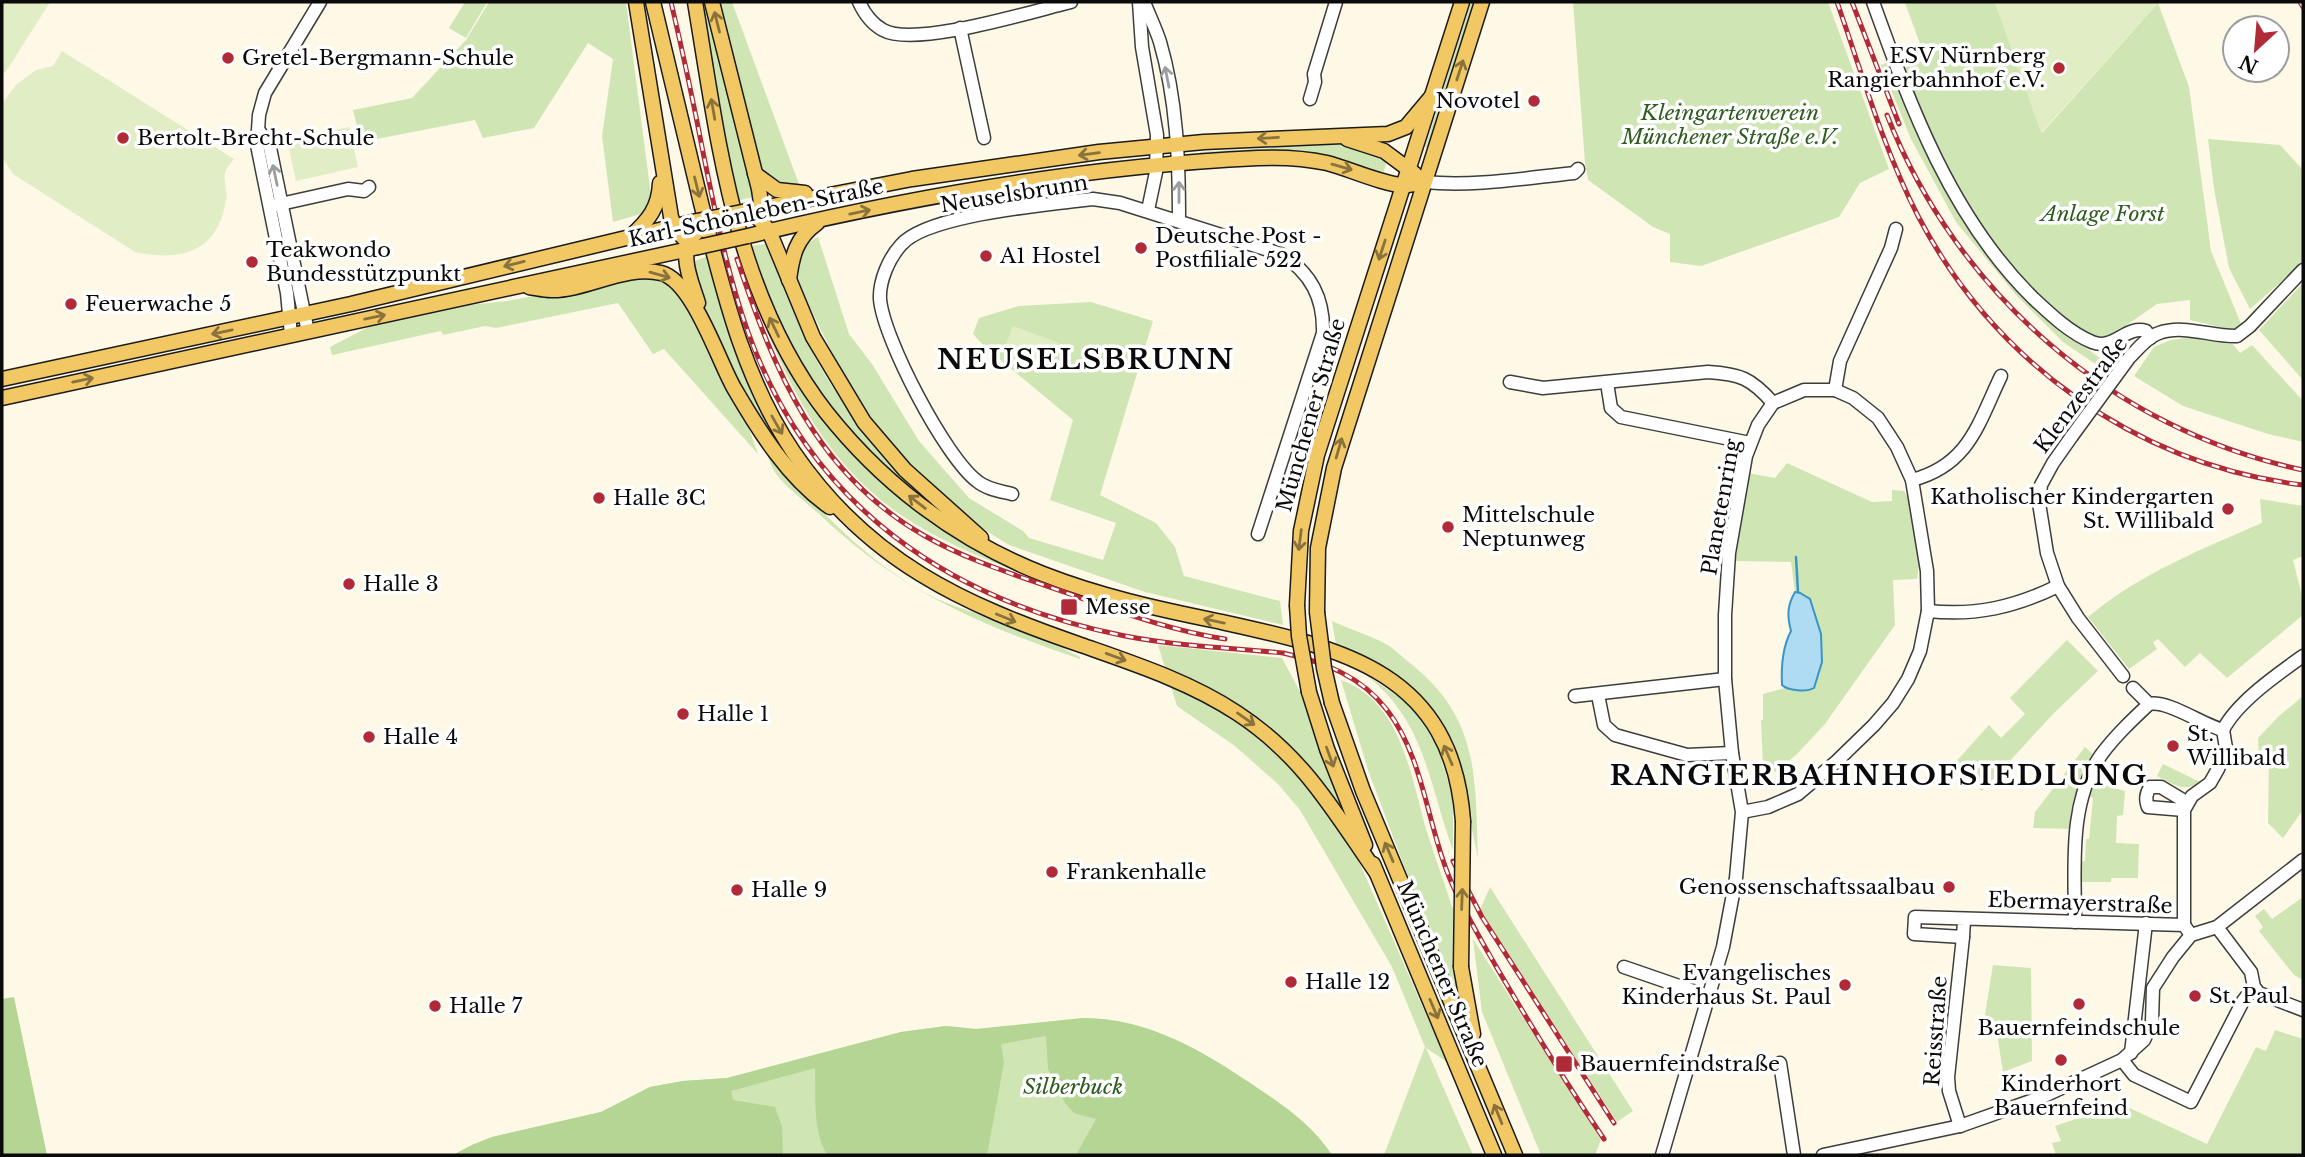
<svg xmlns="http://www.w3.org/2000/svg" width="2305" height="1157" font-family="'Libre Baskerville',serif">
<rect width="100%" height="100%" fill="#fef8e7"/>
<g fill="#d0e5b4">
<polygon points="465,2 487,2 466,38 449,28"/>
<polygon points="489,2 626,2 651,196 644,213 613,222 602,136 613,59 588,43 534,128 483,138 475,120 361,142 353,110 412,98 466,40"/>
<polygon points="701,2 732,2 800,187 778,184 761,167 757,196 736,201"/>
<polygon points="1471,2 1476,2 1430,149 1425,147"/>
<polygon points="1573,2 1828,2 1889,169 1860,183 1839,217 1701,266 1670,262 1670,234 1653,227 1588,180 1585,163"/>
<polygon points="1995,2 2042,133 2158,3 2189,87 2211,251 2242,326 2233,330 2190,320 2190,300 2157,304 2105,340 2076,328 2049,307 1987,238 1923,126 1900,69 1926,60 1905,3"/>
<polygon points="1889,62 1901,93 1932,162 1966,221 2077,341 2108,364 2104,370 2063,342 2016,295 1956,222 1911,139 1881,65"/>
<polygon points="2208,139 2280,145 2303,170 2303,263 2250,309 2229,268 2214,189"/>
<polygon points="1341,144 1353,145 1388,158 1383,174 1201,157 1200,152"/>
<polygon points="818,237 849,334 872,364 919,441 969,498 1023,531 1029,538 1103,560 1116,523 1050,500 1073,420 986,348 973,334 979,318 1019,306 1091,302 1153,321 1100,495 1156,523 1175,547 1184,576 1280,601 1283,625 1145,592 1009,545 958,513 891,450 856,401 811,310 797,276 795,259 803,246"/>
<path d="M765,244C789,299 810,361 848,408C879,447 917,482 950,519C923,499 895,479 871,454C815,395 774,324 750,246Z"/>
<path d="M708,256L805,480C749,408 714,351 692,262Z"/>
<polygon points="648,275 675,284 743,412 758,454 664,349 653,354 618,303 496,328 485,326 443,335 441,331 332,355 330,347 374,324 459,306 507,301"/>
<polygon points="2303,283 2303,380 2259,330"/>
<path d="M752,291L777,347L864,464L904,501L945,531L1022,572L1021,573C979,557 938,540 901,515C823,462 783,377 752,291Z"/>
<polygon points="2205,335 2231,342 2240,353 2252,345 2303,401 2303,442 2268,434 2183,406 2134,376 2154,347 2171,340"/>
<path d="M764,444C812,504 867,564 937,599C953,606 971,611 987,617C1019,629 1050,641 1080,657V659C977,624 899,590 819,514C806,502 781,484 773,469C769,461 767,452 764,444Z"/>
<path d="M1787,463L1872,502L1892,501V490L1904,491L1909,499L1919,565L1917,579L1893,580L1895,625L1825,724L1797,754L1775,772L1763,766L1761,720H1763V694L1785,688L1810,690C1831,643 1823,636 1800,593L1795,592L1791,562L1732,561L1748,473L1775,478Z"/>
<path d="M2260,499L2303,506V556L2293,560L2303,600V615L2227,678L2200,653L2185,667L2158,639L2153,642L2157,649L2129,669L2088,617C2139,574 2202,549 2262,523Z"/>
<path d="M1332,621C1350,629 1369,635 1386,644C1395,649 1403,658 1411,664C1480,719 1475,778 1478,858L1454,743L1426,703L1386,667L1336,644Z"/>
<polygon points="2067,640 2098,671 2054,713 1982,791 1953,765 1989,725 2001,738 2025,714 2010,698"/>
<polygon points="1158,645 1282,658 1305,701 1343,810 1342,831 1360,864 1447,1062 1426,1048 1473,1155 1384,1155 1425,1047 1392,967 1300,810 1278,784 1235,746 1177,706"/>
<path d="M1361,671L1412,706L1438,748L1453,798V850C1427,780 1426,719 1361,671Z"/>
<path d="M1341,680C1401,701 1411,776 1426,829C1434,855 1444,881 1452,907L1456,909L1455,960L1461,1001L1458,1002L1428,930L1368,770Z"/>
<polygon points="2303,696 2303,810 2283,838 2268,823 2269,760 2259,757 2258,738 2279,716"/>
<polygon points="2085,747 2095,756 2071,829 2033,828 2035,812"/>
<path d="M2163,764L2200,782C2186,794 2171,783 2157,776Z"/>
<polygon points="2092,782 2125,791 2123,815 2117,816 2116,843 2139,844 2138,878 2111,878 2111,882 2082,882 2078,879 2079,862 2085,861 2086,839 2089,839 2093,798 2087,795"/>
<polygon points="1490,887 1633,1111 1617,1122 1480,910"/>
<polygon points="2303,897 2303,980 2294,975 2259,931 2263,927 2255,916 2264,909 2272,919"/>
<polygon points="1473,939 1601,1140 1595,1155 1541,1155 1482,1012"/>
<polygon points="1993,965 2031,968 2032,1061 2003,1072 1996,1027 1983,1027"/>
<path d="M1083,1018C1148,1018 1203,1051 1256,1087C1286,1107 1312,1125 1332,1155H453L472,1145L492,1137L601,1112L650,1087L683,1081L727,1078L901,1032L946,1026L976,1029Z"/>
<polygon points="2275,1030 2303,1039 2303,1155 2056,1155 2052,1143 2061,1141 2055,1126 2121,1104 2207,1144 2256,1047 2266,1051"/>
</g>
<g fill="#b4d594">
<polygon points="14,997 47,1155 2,1155 2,999"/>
<path d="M1083,1018C1148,1018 1203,1051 1256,1087C1286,1107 1312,1125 1332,1155H1076L1096,1119L1074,1113L1065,1103L1048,1069L1046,1036L1001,1044L1004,1063L987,1155H827C812,1128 816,1097 815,1068L731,1091L733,1100L775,1107L782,1127L783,1155H453L472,1145L492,1137L601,1112L650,1087L683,1081L727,1078L901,1032L946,1026L976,1029Z"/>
</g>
<g fill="#e1edc5">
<polygon points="2,2 50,2 5,73 2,71"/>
<polygon points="1995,2 2157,2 2158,3 2041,133"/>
<path d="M62,51L234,159C231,163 226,168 225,173C223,181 228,192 226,200C218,252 181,262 135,252L13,174L2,157V104L16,85L36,70L53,66Z"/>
<polygon points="349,127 358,167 296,181 287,140"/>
<polygon points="1013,326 1059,343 1049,369 1003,352"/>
</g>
<path fill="#afdcf2" stroke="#3a94c5" stroke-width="2" d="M1795,592L1800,593L1810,599L1821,634L1822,662L1814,688C1807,692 1788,691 1782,685C1781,666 1782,648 1791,631C1787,616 1787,606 1795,592Z"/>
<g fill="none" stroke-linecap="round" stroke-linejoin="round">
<polyline stroke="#3a94c5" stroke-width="2.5" points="1796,557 1798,592"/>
<defs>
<g id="minor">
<path d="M859,2C864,13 872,24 883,30C915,48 1033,11 1071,2"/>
<polyline points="1139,2 1142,47 1157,135 1156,172 1148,210"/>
<path d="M1144,2C1149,15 1156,29 1160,42C1177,100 1179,161 1179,220"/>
<path d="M1873,2C1911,108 1951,217 2033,298C2050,314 2070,333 2092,342C2113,351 2126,325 2146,331L2150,338"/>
<polyline points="960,28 984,138"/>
<polyline points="1310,99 1315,82 1314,74 1336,2"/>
<polyline points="259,131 269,143 308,332"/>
<path d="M1424,182C1474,187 1525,178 1574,173L1578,169"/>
<polyline points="276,205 348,189 364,191 369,187"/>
<polyline points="291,335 287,293 257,145 259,115 265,93 320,2"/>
<path d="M2129,358C2137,350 2147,337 2159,333C2184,324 2212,337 2237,336L2250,326L2303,270"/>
<path d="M1510,382L1543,388L1708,372C1740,374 1751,378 1773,403"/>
<polyline points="1607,383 1611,408 1621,417 1750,443"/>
<polyline points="1835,390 1840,361 1891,248 1896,229"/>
<polyline points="2072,436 2053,463 2041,485 2039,503 2047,553 2058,586 2078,618 2123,676"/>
<path d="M1912,480C1969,465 1978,424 2001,376"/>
<path d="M1012,494C1000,491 986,489 977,481C945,457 883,338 880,299C879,281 889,258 901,245C925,216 1036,206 1075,201L1093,199L1120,203L1281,254C1311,273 1324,298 1323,333L1258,534"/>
<path d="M1928,611C1976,616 2015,607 2058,586"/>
<path d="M2133,688L2149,704C2168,700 2203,725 2223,730"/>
<polyline points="1598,695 1604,725 1615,735 1687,755 1732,753"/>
<polyline points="1575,696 1725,679"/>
<path d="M2223,730C2237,702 2278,674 2303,656"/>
<path d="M2184,810L2148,807C2145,799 2146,794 2150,787H2161L2186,802"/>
<polyline points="1964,920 1963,937 1914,934 1915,917 2184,925 2191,935"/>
<path d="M2075,922C2075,867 2068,803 2101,755C2115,736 2132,720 2149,704"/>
<polyline points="2184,925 2184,810 2192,796 2210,783 2218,769 2226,748 2223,730"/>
<polyline points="2217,927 2251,972 2254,987 2259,993 2303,1010"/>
<polyline points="1624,967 1708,996"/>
<polyline points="2131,1053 2146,923"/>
<polyline points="2122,1060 2134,1075 2191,1102 2243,1001 2254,987"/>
<polyline points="1780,1063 1794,1155"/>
<polyline points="1960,1126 1949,1091 1948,1077 1963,937"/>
<polyline points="1662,1155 1723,947 1736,878 1742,812 1732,753 1725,679 1725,615 1729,553 1746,456 1758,425 1773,403 1804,390 1835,390 1853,398 1878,418 1897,447 1912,480 1927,571 1928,611 1920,651 1908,679 1893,703 1874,725 1837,761 1798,794 1768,807 1742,812"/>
<polyline points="1823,1155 1960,1126 2042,1097 2122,1060 2144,1040 2152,1022 2153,988 2173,957 2191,935 2217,927 2303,860"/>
</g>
<g id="major">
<path d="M636,2L671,217C676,231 683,241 698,247"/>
<path d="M653,2C669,69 685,136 701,203C723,290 743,378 794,453C868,561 962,604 1081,645C1135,664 1190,682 1237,713C1303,756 1333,810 1376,872"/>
<path d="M695,2C719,145 734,293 826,412C883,484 957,540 1043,574C1099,596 1158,609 1217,621C1340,648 1452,670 1463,821"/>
<polyline points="712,2 759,189 761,203 758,215"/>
<polyline points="1347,139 1384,151 1415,174"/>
<polyline points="755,174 777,190 805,193"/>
<polyline points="748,210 760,220 769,231 813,337 864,422 905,470 981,538"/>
<polyline points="742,212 912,179 1099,152 1204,142 1388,134 1406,127 1432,96"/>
<path d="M631,236C649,220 659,207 660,183"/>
<path d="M748,236C915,196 1086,166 1258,158C1281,157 1304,158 1327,163C1347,168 1385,185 1403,185C1410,186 1418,183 1424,182"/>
<path d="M789,280C792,256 796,238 817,223"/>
<path d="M529,287C536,288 544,290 551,290C585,291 626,264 661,273C693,281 718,360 734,388C759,431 789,479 830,507"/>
<path d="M698,303C691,280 675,249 699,230"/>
<polyline points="2,379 351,304 697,221"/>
<polyline points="2,398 703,246"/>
<polyline points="1297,605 1301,531 1317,455 1462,2"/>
<polyline points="1317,612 1318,548 1334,468 1482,2"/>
<polyline points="1309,692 1327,749 1365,845"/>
<polyline points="1332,703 1363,791 1515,1155"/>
<polyline points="1373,864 1494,1155"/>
<polyline points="1461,967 1473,1034"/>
</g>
</defs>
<use href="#minor" stroke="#3d3d3d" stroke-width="15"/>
<use href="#major" stroke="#1b1b1b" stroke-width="17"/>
<use href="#minor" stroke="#fff" stroke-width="12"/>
<use href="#major" stroke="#f1c864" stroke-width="14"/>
<defs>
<g id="rail">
<path d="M671,2C683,53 694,105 704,157C716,216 728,276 748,332C810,505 948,601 1125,636C1177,646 1231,648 1283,653C1324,662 1361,676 1387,710C1424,758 1427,825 1450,879C1463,910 1480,938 1497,968C1531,1026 1566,1083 1604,1139"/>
<path d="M1837,2C1862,73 1883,148 1918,216C1995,363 2137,465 2303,485"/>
<polyline points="1852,2 1899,124"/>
<polyline points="2300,2 2303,7"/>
<path d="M1887,115C1957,294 2114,430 2303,470"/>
<path d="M737,259C774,371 817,475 925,536C967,560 1013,574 1058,590C1113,609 1167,630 1225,639"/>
<polyline points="1453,861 1482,917 1614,1123"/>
</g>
</defs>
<use href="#rail" stroke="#b12a37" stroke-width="5"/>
<use href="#rail" stroke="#fff" stroke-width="2.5" stroke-dasharray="8" stroke-linecap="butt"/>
<defs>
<polyline id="minor-bridge" points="2072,436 2129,358"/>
<g id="major-bridge">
<polyline points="697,221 742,212"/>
<polyline points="703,246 748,236"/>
<polyline points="1297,605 1299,636 1309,692"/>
<polyline points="1317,612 1324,668 1332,703"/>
<polyline points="1461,967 1463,821"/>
</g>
</defs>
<use href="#minor-bridge" stroke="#3d3d3d" stroke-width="15" stroke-linecap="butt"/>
<use href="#major-bridge" stroke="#1b1b1b" stroke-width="17" stroke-linecap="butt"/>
<use href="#minor-bridge" stroke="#fff" stroke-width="12"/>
<use href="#major-bridge" stroke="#f1c864" stroke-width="14"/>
</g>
<defs><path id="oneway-shaft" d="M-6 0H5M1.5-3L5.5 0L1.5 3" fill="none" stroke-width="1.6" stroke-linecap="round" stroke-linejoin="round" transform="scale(1.75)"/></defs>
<g stroke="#89723c">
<use href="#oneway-shaft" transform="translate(717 22) rotate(-104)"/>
<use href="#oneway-shaft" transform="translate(1460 70) rotate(-72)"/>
<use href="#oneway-shaft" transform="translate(713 109) rotate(-100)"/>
<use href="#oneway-shaft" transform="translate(1268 138) rotate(177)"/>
<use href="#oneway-shaft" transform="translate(1089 154) rotate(173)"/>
<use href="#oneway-shaft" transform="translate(1342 167) rotate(16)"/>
<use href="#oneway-shaft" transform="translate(697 187) rotate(76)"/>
<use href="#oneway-shaft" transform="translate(860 212) rotate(-12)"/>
<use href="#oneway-shaft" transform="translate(1382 250) rotate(108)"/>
<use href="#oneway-shaft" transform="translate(514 264) rotate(166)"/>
<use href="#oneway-shaft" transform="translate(660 275) rotate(16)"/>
<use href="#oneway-shaft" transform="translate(375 317) rotate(-12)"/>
<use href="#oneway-shaft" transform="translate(774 327) rotate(-116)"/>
<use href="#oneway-shaft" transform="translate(222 332) rotate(168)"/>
<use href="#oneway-shaft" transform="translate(83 380) rotate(-12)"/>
<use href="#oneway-shaft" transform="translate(777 425) rotate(60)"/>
<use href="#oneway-shaft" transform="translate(1339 448) rotate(-74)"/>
<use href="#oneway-shaft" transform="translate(917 502) rotate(-142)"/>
<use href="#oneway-shaft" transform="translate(1300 540) rotate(97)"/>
<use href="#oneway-shaft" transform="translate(1006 618) rotate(22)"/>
<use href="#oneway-shaft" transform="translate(1214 621) rotate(-168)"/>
<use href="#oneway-shaft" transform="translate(1116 657) rotate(20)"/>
<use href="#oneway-shaft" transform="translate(1246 719) rotate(35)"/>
<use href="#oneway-shaft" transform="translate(1448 755) rotate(-113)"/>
<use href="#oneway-shaft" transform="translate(1330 757) rotate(70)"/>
<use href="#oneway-shaft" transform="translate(1389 852) rotate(-113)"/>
<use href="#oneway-shaft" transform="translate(1462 899) rotate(-88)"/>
<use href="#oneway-shaft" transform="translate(1434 1009) rotate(67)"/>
<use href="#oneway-shaft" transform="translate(1498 1114) rotate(-112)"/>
</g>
<g stroke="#9d9d9d">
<use href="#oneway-shaft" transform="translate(1167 77) rotate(-101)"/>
<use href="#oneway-shaft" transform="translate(275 175) rotate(-102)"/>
<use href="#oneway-shaft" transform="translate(1179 192) rotate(-90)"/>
</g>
<g fill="#b12a37" stroke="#fff" stroke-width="2.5">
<circle cx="228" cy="58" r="7"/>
<circle cx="2059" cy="68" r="7"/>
<circle cx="1534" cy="101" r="7"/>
<circle cx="123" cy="138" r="7"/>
<circle cx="1141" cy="248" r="7"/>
<circle cx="986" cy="256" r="7"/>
<circle cx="252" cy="262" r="7"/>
<circle cx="71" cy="304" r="7"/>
<circle cx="599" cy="498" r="7"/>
<circle cx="2228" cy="509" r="7"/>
<circle cx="1448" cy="527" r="7"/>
<circle cx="349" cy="584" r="7"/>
<rect x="1060" y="598" width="18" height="18" rx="3.5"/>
<circle cx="683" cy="714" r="7"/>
<circle cx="369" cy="737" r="7"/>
<circle cx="2173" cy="746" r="7"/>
<circle cx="1052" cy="872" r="7"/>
<circle cx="1949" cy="887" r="7"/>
<circle cx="737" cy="890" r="7"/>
<circle cx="1291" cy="982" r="7"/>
<circle cx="1845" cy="985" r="7"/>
<circle cx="2195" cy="996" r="7"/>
<circle cx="2079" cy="1004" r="7"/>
<circle cx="435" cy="1006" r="7"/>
<circle cx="2061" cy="1060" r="7"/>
<rect x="1555" y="1055" width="18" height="18" rx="3.5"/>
</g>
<g text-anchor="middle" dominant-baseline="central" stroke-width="7" stroke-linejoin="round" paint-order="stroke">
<g font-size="21" fill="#0a0a0a" stroke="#fff" text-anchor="start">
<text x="2045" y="56" text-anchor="end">ESV Nürnberg<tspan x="2045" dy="24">Rangierbahnhof e.V.</tspan></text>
<text x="242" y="58">Gretel-Bergmann-Schule</text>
<text x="1520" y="101" text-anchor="end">Novotel</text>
<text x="137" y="138">Bertolt-Brecht-Schule</text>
<text x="1155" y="236">Deutsche Post -<tspan x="1155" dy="24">Postfiliale 522</tspan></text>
<text x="266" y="250">Teakwondo<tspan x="266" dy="24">Bundesstützpunkt</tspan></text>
<text x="1000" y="256">A1 Hostel</text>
<text x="85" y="304">Feuerwache 5</text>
<text x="2214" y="497" text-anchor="end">Katholischer Kindergarten<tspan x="2214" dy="24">St. Willibald</tspan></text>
<text x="613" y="498">Halle 3C</text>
<text x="1462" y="515">Mittelschule<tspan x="1462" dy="24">Neptunweg</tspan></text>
<text x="363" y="584">Halle 3</text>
<text x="1085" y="607">Messe</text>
<text x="697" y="714">Halle 1</text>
<text x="2187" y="734">St.<tspan x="2187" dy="24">Willibald</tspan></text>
<text x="383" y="737">Halle 4</text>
<text x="1066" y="872">Frankenhalle</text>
<text x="1935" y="887" text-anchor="end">Genossenschaftssaalbau</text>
<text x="751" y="890">Halle 9</text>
<text x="1831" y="973" text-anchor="end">Evangelisches<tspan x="1831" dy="24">Kinderhaus St. Paul</tspan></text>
<text x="1305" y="982">Halle 12</text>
<text x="2209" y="996">St. Paul</text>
<text x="449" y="1006">Halle 7</text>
<text x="2079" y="1028" text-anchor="middle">Bauernfeindschule</text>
<text x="1580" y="1064">Bauernfeindstraße</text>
<text x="2061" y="1084" text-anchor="middle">Kinderhort<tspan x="2061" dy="24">Bauernfeind</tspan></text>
</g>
<g font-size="21" font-style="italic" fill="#2e5c1f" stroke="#fff">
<text x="1730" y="113">Kleingartenverein<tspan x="1730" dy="24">Münchener Straße e.V.</tspan></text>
<text x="2103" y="214">Anlage Forst</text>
<text x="1073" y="1087">Silberbuck</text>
</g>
<g font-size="21" fill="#0a0a0a" stroke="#fff">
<text transform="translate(1014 194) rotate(-9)">Neuselsbrunn</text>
<text transform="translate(756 213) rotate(-12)">Karl-Schönleben-Straße</text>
<text transform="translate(2081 395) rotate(-53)">Klenzestraße</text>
<text transform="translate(1311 415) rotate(-74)">Münchener Straße</text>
<text transform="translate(1721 507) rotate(-80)">Planetenring</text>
<text transform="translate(2080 903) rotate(2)">Ebermayerstraße</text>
<text transform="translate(1442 974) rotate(67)">Münchener Straße</text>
<text transform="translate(1936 1031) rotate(-86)">Reisstraße</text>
</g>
<g font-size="28" font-weight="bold" letter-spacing="2" fill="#0a0a0a" stroke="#fff">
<text x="1086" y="359">NEUSELSBRUNN</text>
<text x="1879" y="775">RANGIERBAHNHOFSIEDLUNG</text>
</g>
</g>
<rect width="2305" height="1157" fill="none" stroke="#0a0a0a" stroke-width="7"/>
<g transform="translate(2256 49) rotate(206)"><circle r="33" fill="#ffffff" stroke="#9d9d9d" stroke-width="2"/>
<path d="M0-5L12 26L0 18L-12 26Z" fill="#b12a37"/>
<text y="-10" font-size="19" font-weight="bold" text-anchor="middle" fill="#0a0a0a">N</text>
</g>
</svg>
